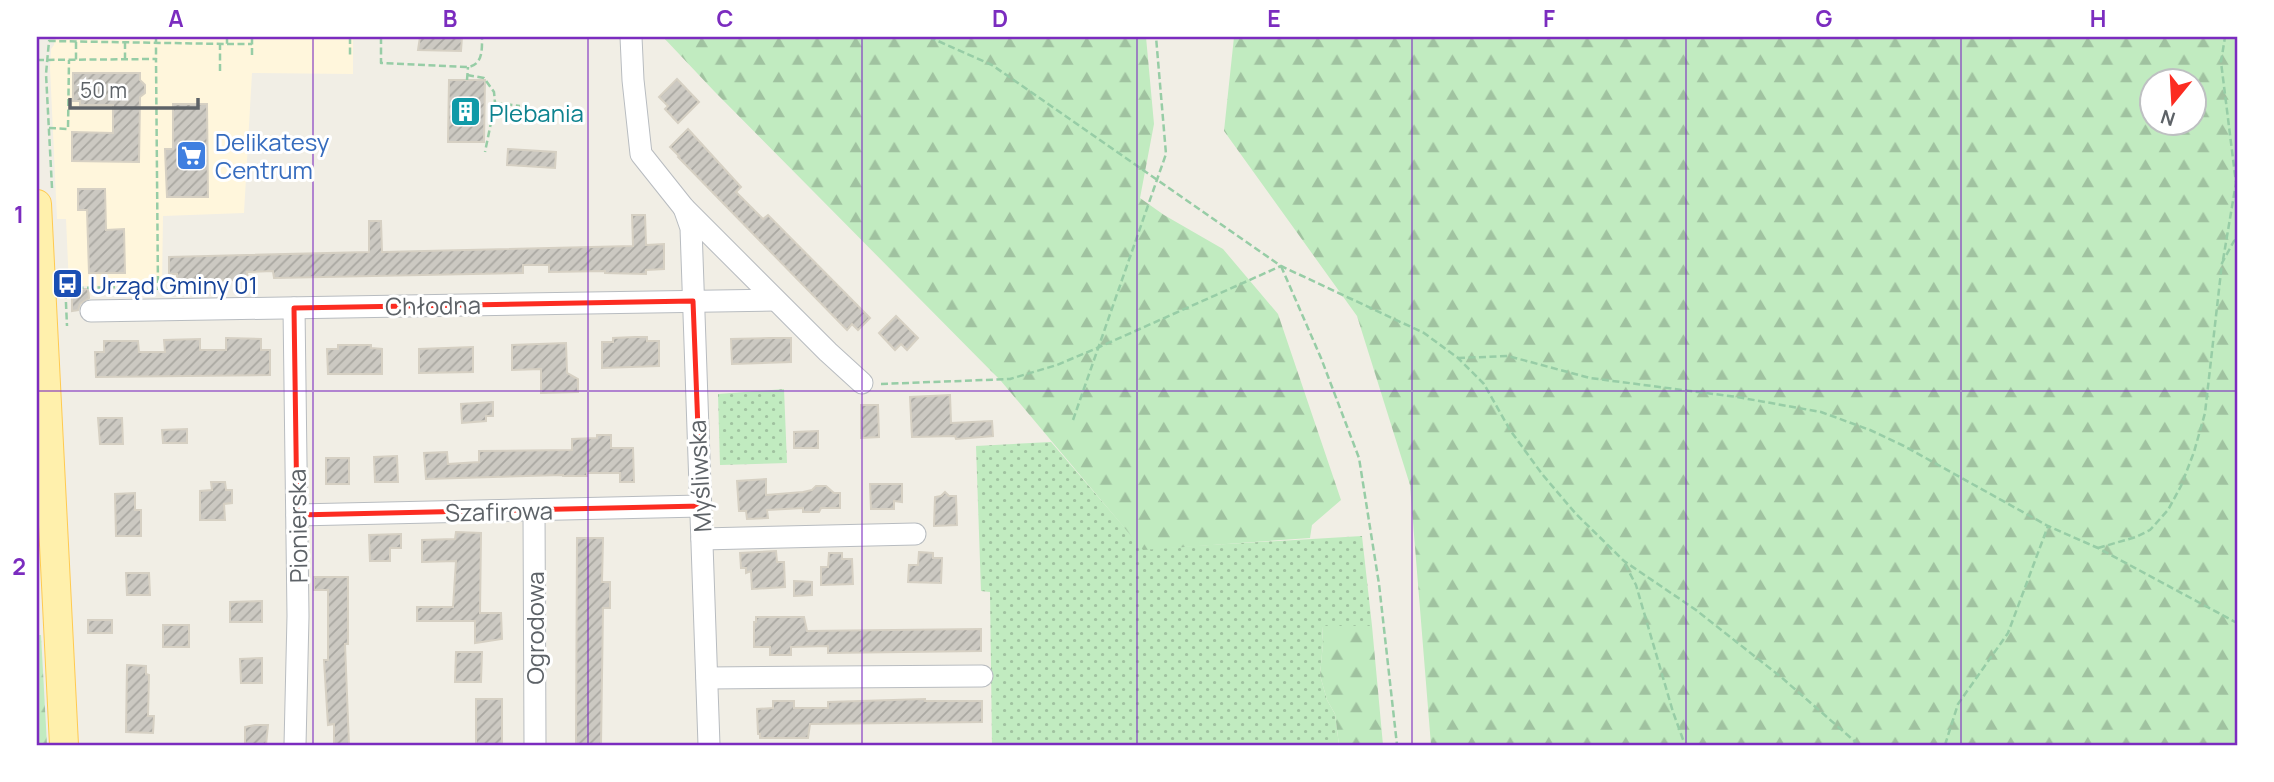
<svg xmlns="http://www.w3.org/2000/svg" width="2274" height="782" font-family="Manrope,sans-serif">
<defs>
<pattern id="grass-dots" width="8" height="8" patternUnits="userSpaceOnUse" patternTransform="scale(1.75)"><rect width="8" height="8" fill="#c1ebc0"/><path d="M2 2h.1M6 6h.1" fill="none" stroke="#a0c2a0" stroke-width="1.8" stroke-linecap="round"/></pattern>
<pattern id="forest-firs" width="22" height="20" patternUnits="userSpaceOnUse" patternTransform="scale(1.75)"><rect width="22" height="20" fill="#c1ebc0"/><path d="M5 1l3.5 6h-7zM16 11l3.5 6h-7z" fill="#a0c2a0"/></pattern>
<pattern id="building-hatch" width="6" height="6" patternUnits="userSpaceOnUse" patternTransform="scale(1.75)"><rect width="6" height="6" fill="#ccc9c2"/><path d="M-1 1l2-2M0 6l6-6M5 7l2-2" fill="none" stroke="#a9a7a1"/></pattern>
</defs>
<rect width="100%" height="100%" fill="#f1eee5"/>
<polygon fill="#fff6dc" points="55,37 353,37 353,74 252,73 244,213 163,216 162,285 69,286 66,219 57,219 50,68 51,49 54,45"/>
<g fill="url(#grass-dots)">
<polygon points="784,389 787,463 720,465 718,394"/>
<polygon points="1051,442 1143,549 1362,536 1372,626 1322,627 1323,643 1320,675 1327,700 1335,714 1339,745 992,745 990,592 981,591 976,446"/>
</g>
<g fill="url(#forest-firs)" fill-rule="evenodd">
<polygon points="663,37 1146,37 1154,124 1140,198 1164,215 1223,249 1278,314 1341,500 1312,525 1310,538 1143,550 1001,381 714,91"/>
<path d="M1234,37H2237V745H1431L1410,485L1357,316L1224,131ZM2152,80H2194V122H2152Z"/>
<polygon points="1322,626 1372,626 1383,745 1339,745 1335,714 1327,700 1320,675 1323,643"/>
<polygon points="37,635 41,635 47,745 37,745"/>
</g>
<g fill="url(#building-hatch)" stroke="#d6d0c3" stroke-width="2">
<polygon points="420,37 462,37 461,51 418,50"/>
<polygon points="73,73 140,73 140,80 145,85 145,93 140,97 139,162 72,161 72,132 113,133 113,105 80,105 80,101 73,101"/>
<polygon points="677,79 699,102 678,123 665,109 668,106 659,97"/>
<polygon points="449,80 485,80 484,142 448,142"/>
<polygon points="173,104 207,104 208,197 167,197 165,149 173,149"/>
<polygon points="688,129 741,187 736,192 763,219 768,215 870,318 858,330 852,324 847,330 678,157 679,156 670,147"/>
<polygon points="508,149 556,152 555,168 507,165"/>
<polygon points="78,189 105,189 106,230 124,229 125,273 89,273 87,210 78,210"/>
<polygon points="632,215 645,215 646,245 664,244 664,269 646,270 646,274 605,273 605,271 549,272 549,265 523,265 523,273 274,278 273,271 247,272 248,280 177,281 177,274 169,274 169,257 369,252 369,221 381,221 382,252 633,246"/>
<polygon points="72,289 88,289 89,298 80,304 78,310 72,311"/>
<polygon points="896,316 918,338 907,350 901,344 895,350 879,333"/>
<polygon points="635,337 647,337 647,341 659,341 659,366 602,368 602,342 613,342 613,338"/>
<polygon points="226,338 261,339 261,350 270,350 270,375 96,377 95,352 104,352 104,341 138,341 139,352 165,352 164,340 200,339 200,350 226,350"/>
<polygon points="769,338 791,338 791,362 732,364 731,339"/>
<polygon points="566,343 567,373 578,379 578,392 541,393 541,369 512,370 512,345"/>
<polygon points="338,345 371,345 371,348 382,349 382,374 328,374 327,349 338,349"/>
<polygon points="473,347 473,372 419,373 419,349"/>
<polygon points="950,395 951,423 992,421 993,436 956,439 955,436 912,437 910,397"/>
<polygon points="493,402 493,416 486,416 486,421 462,423 461,404"/>
<polygon points="861,405 878,405 879,437 861,438"/>
<polygon points="98,418 122,418 123,444 100,444"/>
<polygon points="187,429 187,443 163,443 162,430"/>
<polygon points="818,431 818,448 794,448 794,432"/>
<polygon points="597,435 611,435 611,448 633,448 634,482 620,482 620,473 587,473 587,476 563,476 563,475 426,479 424,453 447,452 448,464 479,462 479,451 572,450 572,439 597,438"/>
<polygon points="397,456 398,482 375,482 374,457"/>
<rect x="326" y="458" width="23" height="26"/>
<polygon points="766,479 766,495 803,492 812,490 816,486 826,486 834,493 840,493 840,508 821,508 819,512 803,512 803,508 767,510 768,518 747,519 746,511 739,511 737,481"/>
<polygon points="211,482 225,482 226,490 232,490 232,503 224,504 225,520 200,520 200,491 212,490"/>
<polygon points="870,484 902,484 902,502 894,501 894,509 871,509"/>
<polygon points="945,492 949,496 956,496 957,525 934,526 935,497 941,496"/>
<polygon points="135,493 135,510 141,510 141,536 116,536 115,494"/>
<polygon points="456,532 481,533 480,613 501,613 502,639 475,643 475,621 417,621 417,607 453,607 456,561 422,562 422,540 455,539"/>
<polygon points="401,534 401,548 390,548 390,561 370,561 369,535"/>
<polygon points="577,538 603,538 602,582 610,582 610,608 603,608 601,744 576,744"/>
<polygon points="776,551 777,562 784,562 785,587 752,589 751,571 746,573 746,568 741,568 740,553"/>
<polygon points="919,552 933,553 933,558 942,558 941,583 908,582 909,565 918,565"/>
<polygon points="829,553 842,553 842,559 852,559 853,584 821,585 821,567 828,567"/>
<polygon points="126,573 149,573 150,595 127,595"/>
<polygon points="314,577 348,577 348,644 345,644 349,745 334,745 334,724 328,725 324,660 328,660 328,590 314,590"/>
<polygon points="794,581 812,582 812,595 794,596"/>
<polygon points="262,601 262,622 230,622 230,602"/>
<polygon points="756,617 804,617 807,631 981,629 981,651 828,653 828,646 791,647 791,655 770,655 770,647 754,647 754,622 756,622"/>
<rect x="88" y="620" width="24" height="13"/>
<rect x="163" y="625" width="26" height="22"/>
<polygon points="456,652 482,652 481,682 455,682"/>
<polygon points="262,658 262,683 241,683 240,659"/>
<polygon points="127,665 146,666 146,674 149,675 148,716 154,716 153,733 126,732"/>
<rect x="476" y="699" width="26" height="46"/>
<polygon points="925,699 925,701 982,701 982,722 810,724 808,738 760,738 760,734 758,734 757,709 773,708 773,701 794,701 794,708 828,708 828,702"/>
<polygon points="255,725 268,725 266,745 245,745 245,727"/>
</g>
<g fill="none" stroke-linecap="round" stroke-linejoin="round">
<defs>
<g id="minor">
<polyline points="631,37 633,80 641,154 684,208 828,352 862,383"/>
<polyline points="684,208 691,228 709,745"/>
<polyline points="294,308 298,616 295,745"/>
<polyline points="91,311 775,300"/>
<polyline points="534,510 535,745"/>
<polyline points="297,515 701,506"/>
<polyline points="702,539 915,534"/>
<polyline points="707,678 982,676"/>
</g>
<polyline id="major" points="37,204 64,745"/>
</defs>
<use href="#minor" stroke="#b8bcc0" stroke-width="23"/>
<use href="#major" stroke="#ffca50" stroke-width="30"/>
<g stroke="#97cda6" stroke-width="2.5" stroke-dasharray="7 3.5" stroke-linecap="butt">
<polyline points="156,37 156,59"/>
<polyline points="350,37 350,57"/>
<path d="M381,37V63L468,67C483,65 482,49 482,37"/>
<polyline points="929,37 992,65 1281,266 1424,333 1458,358 1484,384 1510,430 1542,474 1576,514 1624,561 1696,610 1781,677 1859,745"/>
<polyline points="76,42 76,60"/>
<polyline points="125,42 125,59"/>
<polyline points="220,43 220,71"/>
<polyline points="227,44 252,44"/>
<polyline points="252,55 252,37"/>
<polyline points="37,60 156,59 158,290"/>
<polyline points="467,75 484,78 494,92 495,103 485,152"/>
<polyline points="467,80 468,67"/>
<polyline points="495,103 520,106"/>
<polyline points="49,128 68,129 69,60"/>
<polyline points="52,188 46,74 49,41 227,44 227,37"/>
<polyline points="2223,260 2236,183 2221,62 2225,37"/>
<polyline points="1281,266 1321,358 1359,458 1379,584 1397,745"/>
<polyline points="65,281 67,326"/>
<polyline points="66,288 139,287 146,291"/>
<polyline points="1458,358 1508,356 1590,378 1737,397 1821,412 1870,430 1904,446 2048,526 2098,548 2237,623"/>
<polyline points="881,384 1010,379 1057,365 1097,348 1281,266"/>
<polyline points="1073,420 1166,154 1156,37"/>
<polyline points="2098,548 2136,537 2150,530 2168,510 2181,486 2194,452 2205,413 2222,263 2234,241 2237,239"/>
<polyline points="1625,564 1636,585 1673,712 1685,745"/>
<polyline points="1945,745 1958,704 2008,633 2048,526"/>
</g>
<use href="#minor" stroke="#fff" stroke-width="21"/>
<use href="#major" stroke="#fff0ac" stroke-width="28"/>
</g>
<path fill="none" stroke="#fc2c21" stroke-width="5" stroke-linejoin="round" d="M693,301L701,506L297,515L294,308Z"/>
<path fill="none" stroke="#7b2cbf" stroke-width="2" stroke-opacity="0.55" d="M313,37V745M588,37V745M862,37V745M1137,37V745M1412,37V745M1686,37V745M1961,37V745M37,391H2237"/>
<defs>
<symbol id="building-square" viewBox="-11 -11 22 22"><rect x="-9" y="-9" width="18" height="18" rx="4" fill="#0f9aa8" stroke="#fff"/><path d="M-4-6H4V6H1V3H-1V6H-4ZM-2.5-4.3h1.7v1.8h-1.7ZM.8-4.3h1.7v1.8H.8ZM-2.5-1h1.7V.8h-1.7ZM.8-1h1.7V.8H.8Z" fill="#fff"/></symbol>
<symbol id="supermarket-square" viewBox="-11 -11 22 22"><rect x="-9" y="-9" width="18" height="18" rx="4" fill="#3f7fe0" stroke="#fff"/><path d="M-6-5.5h2.5l.6 2H6L4.5 2H-2.5L-4.4-4H-6ZM-1.5 3.2a1.3 1.3 0 1 0 .1 0ZM3 3.2a1.3 1.3 0 1 0 .1 0Z" fill="#fff"/></symbol>
<symbol id="bus-square" viewBox="-11 -11 22 22"><rect x="-9" y="-9" width="18" height="18" rx="4" fill="#1a4fb4" stroke="#fff"/><path d="M-5-6H5V4H4V6H2V4H-2V6H-4V4H-5ZM-3.5-4V0h7V-4ZM-3.5 1.2v1.5H-2V1.2ZM2 1.2v1.5H3.5V1.2Z" fill="#fff"/></symbol>
</defs>
<g fill-rule="evenodd">
<use href="#building-square" x="448" y="94" width="35" height="35"/>
<use href="#supermarket-square" x="174" y="138" width="35" height="35"/>
<use href="#bus-square" x="50" y="266" width="35" height="35"/>
</g>
<g text-anchor="middle" dominant-baseline="central" stroke-width="6" stroke-linejoin="round" paint-order="stroke">
<g font-size="24" fill="#0d838f" stroke="#fff" text-anchor="start">
<text x="489" y="112">Plebania</text>
</g>
<g font-size="24" fill="#366cbe" stroke="#fff" text-anchor="start">
<text x="215" y="141">Delikatesy<tspan x="215" dy="28">Centrum</tspan></text>
</g>
<g font-size="24" fill="#164399" stroke="#fff" text-anchor="start">
<text x="90" y="284">Urząd Gminy 01</text>
</g>
<g font-size="24" fill="#5d6267" stroke="#fff">
<text transform="translate(433 305) rotate(-1)">Chłodna</text>
<text transform="translate(699 476) rotate(-93)">Myśliwska</text>
<text transform="translate(499 511) rotate(-1)">Szafirowa</text>
<text transform="translate(297 526) rotate(-91)">Pionierska</text>
<text transform="translate(534 628) rotate(-90)">Ogrodowa</text>
</g>
</g>
<rect width="2274" height="782" fill="none" stroke="#ffffff" stroke-width="77"/>
<g transform="translate(2173 102) rotate(198)"><circle r="33" fill="#ffffff" stroke="#bec0c2" stroke-width="2"/>
<path d="M0-5L12 26L0 18L-12 26Z" fill="#fc2c21"/>
<text y="-10" font-size="19" font-weight="bold" text-anchor="middle" fill="#5d6267">N</text>
</g>
<path d="M70 98v10h128v-10" fill="none" stroke="#5d6267" stroke-width="3.5"/>
<text x="80" y="98" font-size="21" fill="#5d6267" stroke="#ffffff" stroke-width="5" paint-order="stroke">50 m</text>
<rect x="38" y="38" width="2198" height="706" fill="none" stroke="#7b2cbf" stroke-width="2.5"/>
<g font-size="23" text-anchor="middle" font-weight="bold" fill="#7b2cbf">
<text x="176" y="27">A</text>
<text x="450" y="27">B</text>
<text x="725" y="27">C</text>
<text x="1000" y="27">D</text>
<text x="1274" y="27">E</text>
<text x="1549" y="27">F</text>
<text x="1824" y="27">G</text>
<text x="2098" y="27">H</text>
<text x="19" y="223">1</text>
<text x="19" y="575">2</text>
</g>
</svg>
